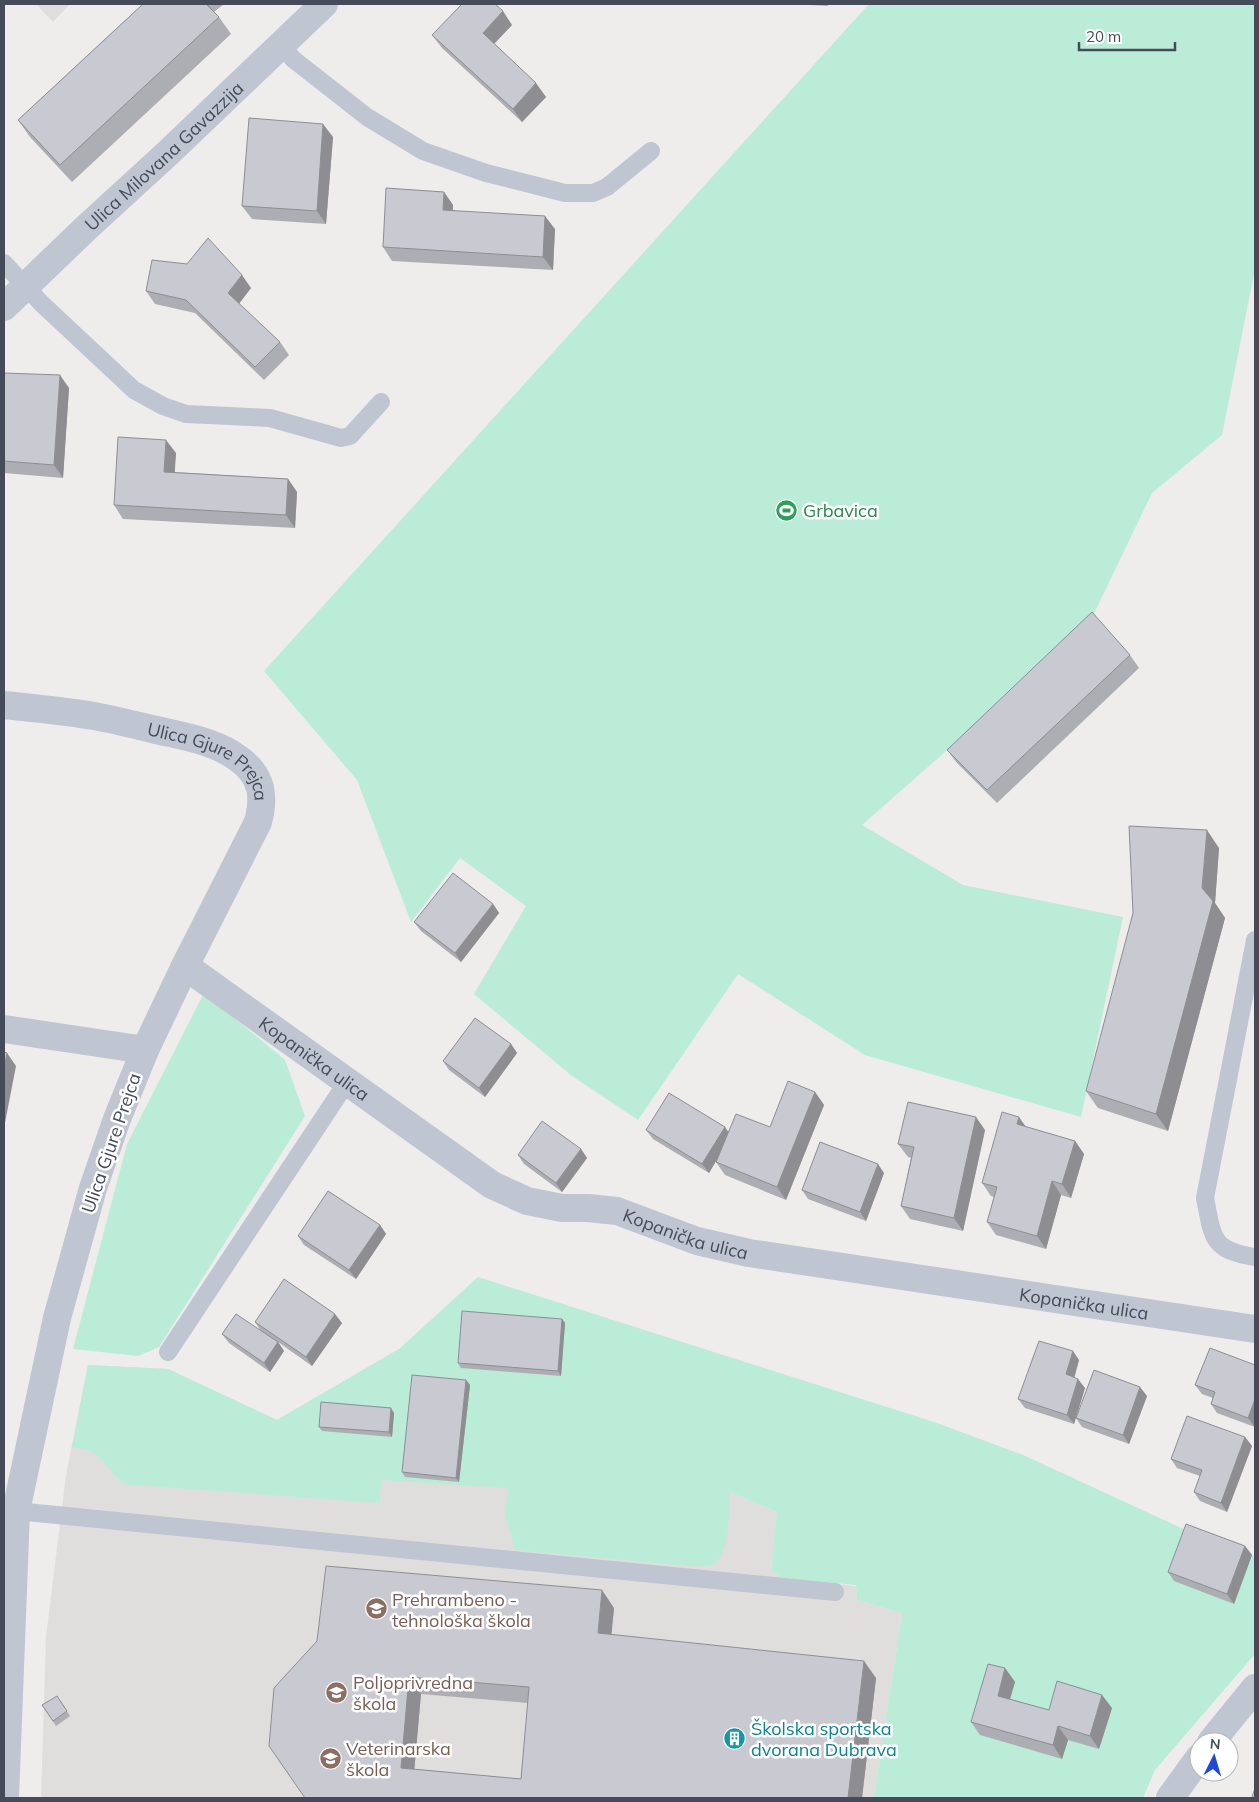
<svg xmlns="http://www.w3.org/2000/svg" width="1259" height="1802" font-family="Mulish,sans-serif">
<rect width="100%" height="100%" fill="#efecec"/>
<g fill="#e0dedd">
<polygon points="36,4 70,4 53,22"/>
<polygon points="399,1349 777,1512 771,1570 781,1578 856,1586 857,1600 902,1613 874,1798 41,1798 46,1637 66,1475 88,1365 168,1369 277,1420"/>
</g>
<g fill="#baecd8">
<polygon points="869,4 1255,4 1255,269 1222,435 1152,493 1088,626 862,825 963,885 1123,917 1081,1117 865,1055 738,974 638,1120 572,1076 474,994 526,906 460,858 411,922 357,780 264,671"/>
<polygon points="204,993 285,1060 305,1116 159,1347 138,1356 73,1349 127,1144"/>
<path d="M478,1277L934,1422L1021,1454L1192,1533L1233,1603L1252,1555L1255,1557V1654L1155,1770L1143,1798H874L902,1613L857,1600L856,1585L781,1578L771,1570L777,1512L730,1492C729,1509 730,1559 712,1565C705,1567 695,1566 688,1566L515,1550L505,1515L508,1488L381,1480L380,1503L123,1484L94,1452L72,1447L88,1365L168,1369L277,1420L399,1349Z"/>
</g>
<g fill="none" stroke-linecap="round" stroke-linejoin="round">
<g stroke="#bfc5d1" stroke-width="18">
<polyline points="281,45 293,59 367,117 423,151 486,173 565,193 593,193 607,187 651,151"/>
<polyline points="4,263 41,303 134,390 163,406 186,414 270,418 341,438 350,436 381,402"/>
<path d="M1255,940L1205,1198C1213,1238 1211,1250 1255,1257"/>
<polyline points="168,1352 347,1082"/>
<polyline points="16,1511 835,1592"/>
</g>
<g stroke="#bfc5d1" stroke-width="28">
<path id="s1" d="M4,307L85,229L168,153L324,4"/>
<path id="s2" d="M4,705C34,708 64,711 94,716C116,720 139,726 161,731C187,737 217,742 239,759C262,776 265,796 258,822L185,966L145,1050L117,1119L93,1188L57,1318L16,1511L5,1798"/>
<path id="s3" d="M185,966L492,1185L527,1201L562,1208H588L617,1211L697,1241L749,1253L1255,1329"/>
<polyline points="4,1029 145,1050"/>
<polyline points="1211,1742 1255,1688"/>
<polyline points="1170,1798 1199,1758"/>
</g>
</g>
<g fill="#adaeb4" fill-rule="evenodd">
<polygon points="143,4 224,4 214,12 219,17 231,34 72,182 30,137 18,120"/>
<polygon points="792,4 828,4 828,6"/>
<polygon points="512,25 494,44 546,97 522,122 442,48 432,35"/>
<polygon points="333,137 326,224 252,219 242,206"/>
<polygon points="444,192 453,205 453,210 555,229 553,270 392,261 383,247"/>
<polygon points="251,288 239,304 280,342 289,355 264,380 195,313 155,304 146,291"/>
<polygon points="4,373 69,388 63,478 4,473"/>
<polygon points="176,453 174,472 288,479 297,492 295,528 123,519 114,505"/>
<polygon points="1130,655 1139,668 997,803 957,763 947,750"/>
<polygon points="1219,848 1215,903 1225,918 1168,1131 1098,1108 1086,1091"/>
<polygon points="493,904 499,913 461,962 421,931 414,922"/>
<polygon points="511,1044 517,1053 485,1097 449,1070 443,1061"/>
<polygon points="815,1092 824,1105 786,1200 725,1175 716,1162 717,1158 709,1173 653,1139 646,1130 725,1127 728,1132 770,1127"/>
<polygon points="1026,1127 1075,1141 1084,1154 1071,1198 1061,1195 1046,1249 996,1235 987,1222 994,1197 991,1196 982,1183"/>
<polygon points="985,1130 963,1231 910,1219 901,1206 911,1158 908,1157 898,1144"/>
<polygon points="581,1149 587,1158 562,1192 524,1164 518,1155"/>
<polygon points="884,1173 866,1221 808,1199 802,1190"/>
<polygon points="380,1225 386,1234 356,1279 304,1245 298,1236"/>
<polygon points="562,1319 565,1323 561,1376 461,1368 458,1363"/>
<polygon points="255,1322 342,1323 312,1366 278,1342 284,1351 270,1372 229,1343 222,1334 261,1331"/>
<polygon points="1210,1348 1255,1427 1217,1413 1211,1404 1213,1398 1202,1394 1195,1385"/>
<polygon points="1079,1360 1074,1377 1085,1388 1074,1424 1025,1408 1018,1399"/>
<polygon points="466,1380 470,1385 459,1482 405,1477 402,1472"/>
<polygon points="1147,1396 1129,1444 1082,1427 1076,1418"/>
<polygon points="394,1413 392,1437 322,1431 319,1427"/>
<polygon points="1245,1437 1252,1446 1227,1512 1200,1501 1194,1492 1200,1476 1177,1468 1171,1459"/>
<polygon points="1245,1546 1252,1555 1234,1604 1174,1581 1168,1572"/>
<path d="M614,1608L611,1634L876,1678L862,1798H305L274,1688ZM421,1694L528,1703L521,1779L414,1769Z"/>
<polygon points="1005,1668 1015,1682 1010,1699 1049,1710 1112,1708 1099,1749 1068,1740 1062,1759 980,1735 971,1722"/>
<polygon points="57,1696 70,1716 56,1726 42,1705"/>
</g>
<g fill="#8d8d92">
<polygon points="503,11 512,25 492,46 483,33"/>
<polygon points="536,83 546,97 522,122 513,109"/>
<polygon points="323,124 333,137 326,224 317,211"/>
<polygon points="444,192 453,205 452,223 443,210"/>
<polygon points="545,216 555,229 553,270 543,257"/>
<polygon points="242,275 251,288 237,306 228,293"/>
<polygon points="60,375 69,388 63,478 54,465"/>
<polygon points="166,440 176,453 174,485 164,472"/>
<polygon points="288,479 297,492 295,528 286,515"/>
<polygon points="1207,830 1219,848 1215,903 1225,918 1168,1131 1156,1114 1202,888"/>
<polygon points="493,904 499,913 461,962 455,953"/>
<polygon points="511,1044 517,1053 485,1097 479,1088"/>
<polygon points="7,1053 16,1066 4,1128 4,1068"/>
<polygon points="815,1092 824,1105 786,1200 777,1187"/>
<polygon points="976,1117 985,1130 963,1231 954,1218"/>
<polygon points="1019,1117 1028,1130 1017,1124"/>
<polygon points="725,1127 731,1136 709,1173 702,1164"/>
<polygon points="1075,1141 1084,1154 1071,1198 1062,1184"/>
<polygon points="581,1149 587,1158 562,1192 556,1183"/>
<polygon points="878,1164 884,1173 866,1221 860,1212"/>
<polygon points="1052,1181 1061,1195 1046,1249 1037,1236"/>
<polygon points="380,1225 386,1234 356,1279 349,1270"/>
<polygon points="335,1314 342,1323 312,1366 306,1357"/>
<polygon points="562,1319 565,1323 561,1376 558,1371"/>
<polygon points="278,1342 284,1351 270,1372 264,1363"/>
<polygon points="1073,1351 1079,1360 1073,1383 1066,1374"/>
<polygon points="1078,1379 1085,1388 1074,1424 1067,1415"/>
<polygon points="466,1380 470,1385 459,1482 456,1478"/>
<polygon points="1140,1387 1147,1396 1129,1444 1123,1435"/>
<polygon points="1255,1399 1255,1427 1248,1418"/>
<polygon points="391,1408 394,1413 392,1437 389,1432"/>
<polygon points="1245,1437 1252,1446 1227,1512 1221,1503"/>
<polygon points="1245,1546 1252,1555 1234,1604 1227,1594"/>
<polygon points="602,1590 614,1608 610,1650 598,1633"/>
<polygon points="864,1661 876,1678 862,1798 848,1798"/>
<polygon points="1005,1668 1015,1682 1007,1709 998,1696"/>
<polygon points="409,1677 421,1694 413,1785 401,1768"/>
<polygon points="1102,1695 1112,1708 1099,1749 1090,1736"/>
<polygon points="1058,1726 1068,1740 1062,1759 1053,1745"/>
</g>
<g fill="#c9cad1" stroke="#8d8d92" fill-rule="evenodd">
<polygon points="143,4 206,4 219,17 60,165 18,120"/>
<polygon points="462,4 495,4 503,11 483,33 536,83 513,109 432,35"/>
<polygon points="249,118 323,124 317,211 242,206"/>
<polygon points="386,188 444,192 443,210 545,216 543,257 383,247"/>
<polygon points="208,238 242,275 228,293 280,342 255,367 186,300 146,291 152,260 187,264"/>
<polygon points="4,373 60,375 54,465 4,461"/>
<polygon points="118,437 166,440 164,472 288,479 286,515 114,505"/>
<polygon points="1092,612 1130,655 987,790 947,750"/>
<polygon points="1129,826 1207,830 1202,888 1213,901 1156,1114 1086,1091 1133,913"/>
<polygon points="453,873 493,904 455,953 414,922"/>
<polygon points="475,1018 511,1044 479,1088 443,1061"/>
<polygon points="4,1052 7,1053 4,1068"/>
<polygon points="788,1081 815,1092 777,1187 716,1162 736,1114 770,1127"/>
<polygon points="669,1093 725,1127 702,1164 646,1130"/>
<polygon points="908,1102 976,1117 954,1218 901,1206 914,1147 898,1144"/>
<polygon points="1002,1112 1019,1117 1017,1124 1075,1141 1062,1184 1052,1181 1037,1236 987,1222 997,1187 982,1183"/>
<polygon points="542,1121 581,1149 556,1183 518,1155"/>
<polygon points="820,1142 878,1164 860,1212 802,1190"/>
<polygon points="328,1191 380,1225 349,1270 298,1236"/>
<polygon points="284,1279 335,1314 306,1357 255,1322"/>
<polygon points="462,1311 562,1319 558,1371 458,1363"/>
<polygon points="236,1314 278,1342 264,1363 222,1334"/>
<polygon points="1039,1341 1073,1351 1066,1374 1078,1379 1067,1415 1018,1399"/>
<polygon points="1210,1348 1255,1365 1255,1399 1248,1418 1211,1404 1215,1392 1195,1385"/>
<polygon points="1094,1370 1140,1387 1123,1435 1076,1418"/>
<polygon points="412,1375 466,1380 456,1478 402,1472"/>
<polygon points="321,1402 391,1408 389,1432 319,1427"/>
<polygon points="1187,1416 1245,1437 1221,1503 1194,1492 1202,1470 1171,1459"/>
<polygon points="1186,1524 1245,1546 1227,1594 1168,1572"/>
<path d="M326,1566L602,1590L598,1633L864,1661L848,1798H305L269,1746L274,1688L317,1641ZM409,1677L529,1687L521,1779L401,1768Z"/>
<polygon points="988,1664 1005,1668 998,1696 1049,1710 1057,1681 1102,1695 1090,1736 1058,1726 1053,1745 971,1722"/>
<polygon points="57,1696 67,1711 53,1721 42,1705"/>
<polygon points="1255,1788 1255,1798 1252,1797"/>
</g>
<defs>
<symbol id="stadium-disc" viewBox="-11 -11 22 22"><circle r="9.5" fill="#2e9e5b" stroke="#fff"/><path d="M0-5a6.5 5 0 1 0 0 10a6.5 5 0 1 0 0-10ZM-3.5-1.8h7v3.6h-7Z" fill="#fff"/></symbol>
<symbol id="school-disc" viewBox="-11 -11 22 22"><circle r="9.5" fill="#8d6e63" stroke="#fff"/><path d="M0-5L7-2L0 1L-7-2ZM-4 1L0 2.5L4 1V4Q0 6-4 4Z" fill="#fff"/></symbol>
<symbol id="building-disc" viewBox="-11 -11 22 22"><circle r="9.5" fill="#0f9aa8" stroke="#fff"/><path d="M-4-6H4V6H1V3H-1V6H-4ZM-2.5-4.3h1.7v1.8h-1.7ZM.8-4.3h1.7v1.8H.8ZM-2.5-1h1.7V.8h-1.7ZM.8-1h1.7V.8H.8Z" fill="#fff"/></symbol>
</defs>
<g fill-rule="evenodd">
<use href="#stadium-disc" x="774" y="498" width="25" height="25"/>
<use href="#school-disc" x="364" y="1596" width="25" height="25"/>
<use href="#school-disc" x="324" y="1680" width="25" height="25"/>
<use href="#building-disc" x="722" y="1726" width="25" height="25"/>
<use href="#school-disc" x="318" y="1746" width="25" height="25"/>
</g>
<g text-anchor="middle" dominant-baseline="central" stroke-width="5" stroke-linejoin="round" paint-order="stroke">
<g font-size="18" fill="#454b58" stroke="#fff">
<text stroke="none"><textPath href="#s1" startOffset="220">Ulica Milovana Gavazzija</textPath></text>
<text stroke="none"><textPath href="#s2" startOffset="219">Ulica Gjure Prejca</textPath></text>
<text stroke="none"><textPath href="#s3" startOffset="159">Kopanička ulica</textPath></text>
<text transform="translate(111 1143) rotate(-71)">Ulica Gjure Prejca</text>
<text stroke="none"><textPath href="#s3" startOffset="579">Kopanička ulica</textPath></text>
<text stroke="none"><textPath href="#s3" startOffset="984">Kopanička ulica</textPath></text>
</g>
<g font-size="18" fill="#27864d" stroke="#fff" text-anchor="start">
<text x="803" y="510">Grbavica</text>
</g>
<g font-size="18" fill="#785e54" stroke="#fff" text-anchor="start">
<text x="392" y="1599">Prehrambeno -<tspan x="392" dy="21">tehnološka škola</tspan></text>
<text x="353" y="1682">Poljoprivredna<tspan x="353" dy="21">škola</tspan></text>
<text x="346" y="1748">Veterinarska<tspan x="346" dy="21">škola</tspan></text>
</g>
<g font-size="18" fill="#0d838f" stroke="#fff" text-anchor="start">
<text x="751" y="1728">Školska sportska<tspan x="751" dy="21">dvorana Dubrava</tspan></text>
</g>
</g>
<rect width="1259" height="1802" fill="none" stroke="#454b58" stroke-width="10"/>
<g transform="translate(1214 1757) rotate(5)"><circle r="24" fill="#ffffff" stroke="#b5b7bc"/>
<path d="M0-4L9 19L0 12L-9 19Z" fill="#1f49d6"/>
<text y="-8" font-size="14" font-weight="bold" text-anchor="middle" fill="#454b58">N</text>
</g>
<path d="M1079 42v8h96v-8" fill="none" stroke="#454b58" stroke-width="2.5"/>
<text x="1086" y="42" font-size="15" fill="#454b58" stroke="#ffffff" stroke-width="4" paint-order="stroke">20 m</text>
</svg>
